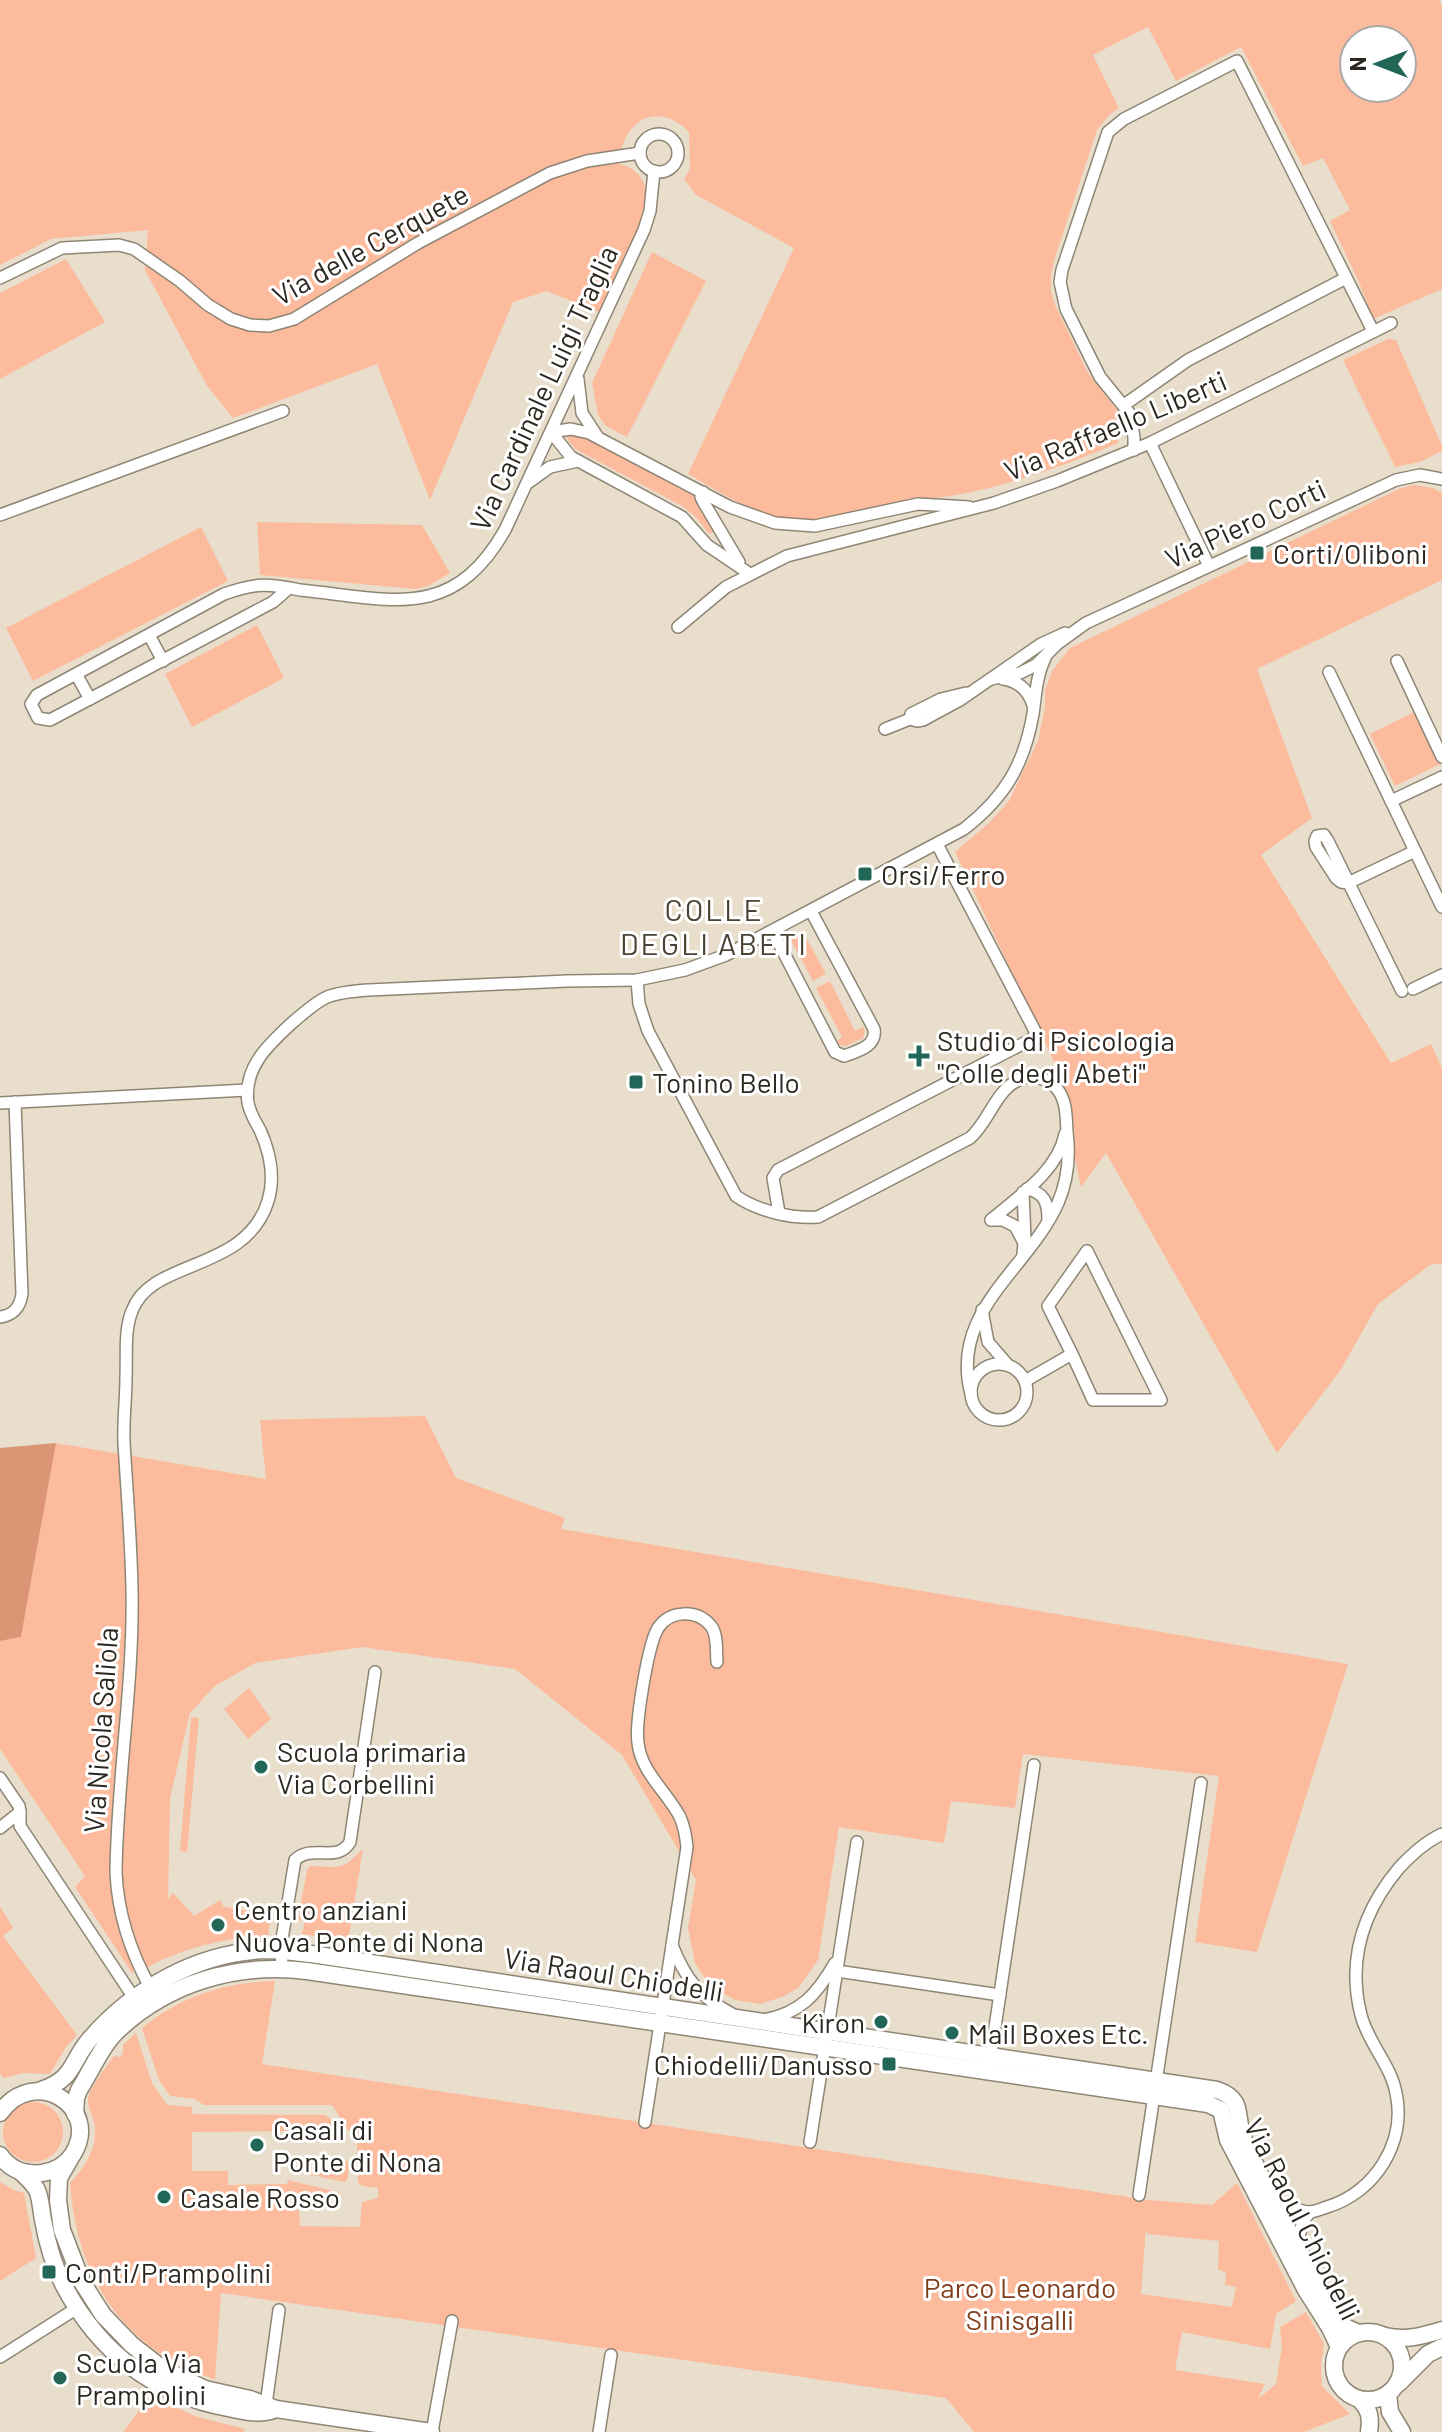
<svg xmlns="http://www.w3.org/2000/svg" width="1442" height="2432" font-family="Barlow,sans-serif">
<rect width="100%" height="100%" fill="#e8decb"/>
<g fill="#fdbb9d" fill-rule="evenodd">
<path d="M0,0H1439L1442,6V289L1373,319L1359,282L1330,221L1350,210L1323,158L1303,166L1241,47L1176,81L1148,27L1093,55L1119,108L1109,115L1097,130L1054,261L1051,275V291L1055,305L1088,373L1117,410L1122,420L1118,443C1066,465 1012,485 956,495C934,499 912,499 890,504C859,510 819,524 788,519C752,515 719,491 688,474L794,248L696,195L684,179L690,169L689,132C671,113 645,109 629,132C623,140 621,153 617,163C628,166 637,170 643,181C656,208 612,285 599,312L547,291L513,302L430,500L377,364L233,418L207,386L145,270L148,230L51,239L0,265ZM1354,40H1402V88H1354Z"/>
<polygon points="652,252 706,281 627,437 606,426 598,415 592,383"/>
<polygon points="66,259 105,322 0,379 0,293"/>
<polygon points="1388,339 1396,340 1442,446 1442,451 1420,462 1395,467 1343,360"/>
<polygon points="581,433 693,493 712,524 714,532 709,534 696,517 682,506 575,449 565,436"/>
<polygon points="1413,485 1433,488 1442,493 1442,580 1257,669 1312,818 1261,855 1391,1063 1431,1044 1442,1068 1442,1263 1430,1265 1378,1304 1340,1371 1277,1453 1106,1153 1081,1187 1055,1064 955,852 990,822 1009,801 1038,741 1045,707 1045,691 1052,671 1070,648 1399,489"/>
<polygon points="257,522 422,525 450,573 428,586 416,589 260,575"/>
<polygon points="201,527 228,581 33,681 6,628"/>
<polygon points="257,625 284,678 192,727 165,674"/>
<polygon points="1416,711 1442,763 1395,786 1370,734"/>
<polygon points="803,932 826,974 813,981 790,939"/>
<polygon points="830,981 855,1031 863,1027 865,1031 863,1038 846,1046 837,1044 836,1042 842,1037 816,988"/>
<path d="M425,1416L456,1478L565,1518L561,1529L1348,1664L1257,1952L1195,1942L1219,1776L1023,1754L1015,1808L951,1801L944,1843L839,1827L818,1960L798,1988L782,1997L760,2004L735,2000L709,1985L695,1963L688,1928L696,1880L622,1755L515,1669L362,1647L255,1663L215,1686L190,1713L170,1798L168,1899L173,1893L194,1916L220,1900L224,1907L271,1914L268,1936C225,1938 184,1947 146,1968L135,1942L133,1974L75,1887L85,1876L0,1749V1641L21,1637L56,1443L266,1479L260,1420Z"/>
<polygon points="249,1688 271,1719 248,1739 224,1709"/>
<polygon points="191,1717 199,1718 187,1852 180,1851"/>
<path d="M363,1849L348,1941L302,1934L305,1921L298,1920L307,1870L310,1866C324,1865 337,1871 349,1862C354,1858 358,1853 363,1849Z"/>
<polygon points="0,1906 13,1928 3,1936 77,2035 66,2047 50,2074 23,2073 3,2078 0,2073"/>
<path d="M275,1981L262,2064L1148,2200L1212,2205L1237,2183L1296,2301L1276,2314L1270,2349L1182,2332L1175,2370L1265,2384L1258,2399L1276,2384L1282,2346L1280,2327L1306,2312L1324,2344L1321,2366L1322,2386L1350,2414L1304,2432H974L946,2398L221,2293L215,2380C197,2372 176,2364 159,2353C100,2312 75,2252 70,2183C85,2167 97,2149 95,2126C94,2117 88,2109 88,2101C88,2089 107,2066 114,2056L119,2057L123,2054V2045L136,2033L152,2083L167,2105L192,2107V2114L325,2115L331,2119L334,2126L319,2131L192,2132V2171H228V2185L287,2184L288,2180L342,2193H288V2209L299,2210L300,2226L360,2227L362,2202L378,2198V2188L362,2186L358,2182L357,2137L354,2133L348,2130L332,2105H204L195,2099L170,2096L159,2080L142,2028C180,1997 225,1982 275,1981ZM1146,2228L1147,2234L1219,2241L1218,2270L1226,2272L1225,2285L1236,2287L1232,2307L1141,2294Z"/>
<circle cx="33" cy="2132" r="30"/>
<polygon points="342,2161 348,2161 348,2178 345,2182 293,2171 294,2166 341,2166"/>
<polygon points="0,2182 16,2191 24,2193 36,2258 0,2281"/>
<polygon points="150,2396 195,2416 245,2429 244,2432 123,2432"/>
</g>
<polygon fill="#dc9574" points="56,1443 21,1637 0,1641 0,1448"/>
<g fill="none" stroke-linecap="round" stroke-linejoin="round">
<defs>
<g id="street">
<circle cx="659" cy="153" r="19"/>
<polyline points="0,278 62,248 119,245 134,249 180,281 208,305 231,319 250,325 269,326 294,319 418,243 550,173 587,161 640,153"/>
<polyline points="578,379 582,413 597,436"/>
<polyline points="1124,405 1188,360 1346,278"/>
<polyline points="1150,443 1209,566"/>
<polyline points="1134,450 1134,437 1130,414 1100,377 1066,309 1060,282 1062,270 1108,132 1124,119 1237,61 1373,331"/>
<polyline points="529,482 550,467 578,461"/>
<polyline points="703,492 701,497 704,503 739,562"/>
<polyline points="0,515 283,411"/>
<polyline points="750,574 707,545 682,517 571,457 551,432 571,429 589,433 730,507 775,523 815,526 918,504 969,507"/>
<path d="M289,588L273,602L50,720L38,718L31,704L37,695L224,594C256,583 267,583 300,590C390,599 452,623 505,530L644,230L650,211L654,171"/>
<polyline points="678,627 726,587 787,556 994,503 1057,481 1150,443 1391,323"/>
<polyline points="149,635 163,661"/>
<polyline points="1397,661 1442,757"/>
<polyline points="1329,672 1442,907"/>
<polyline points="76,674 90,699"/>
<polyline points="991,679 1020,673 1036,665 1057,644 1086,623 1396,480 1420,475 1442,479"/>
<path d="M1003,679C1019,681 1028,690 1033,705"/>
<polyline points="910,719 917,721 923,720 960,700 1041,644 1065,633"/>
<polyline points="885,729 910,719 911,714 941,699 966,693"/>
<polyline points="1391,801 1442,777"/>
<polyline points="1348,883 1341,882 1336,878 1316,847 1315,841 1317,836 1324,835 1328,841 1402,991"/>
<polyline points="1348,883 1415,851"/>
<path d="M773,932L835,1052L844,1056C858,1051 877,1046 874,1029L811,911"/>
<path d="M637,980L639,1004L648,1031L736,1196C758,1211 791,1219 818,1217L970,1138C987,1124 996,1092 1015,1082C1029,1073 1049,1077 1058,1090C1067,1102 1066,1118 1067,1132C1070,1156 1068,1180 1058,1203C1028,1270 949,1311 971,1394"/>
<polyline points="1413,989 1442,975"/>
<polyline points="0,1103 247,1090"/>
<path d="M1027,1189C1045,1193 1048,1203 1048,1220"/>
<polyline points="1023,1192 1025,1239"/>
<polyline points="779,1213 773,1178 778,1170 1032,1039 1036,1033 937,844"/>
<path d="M991,1220C1018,1197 1058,1171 1065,1134"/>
<polyline points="991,1220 1003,1220 1015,1226 1024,1243 1023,1254"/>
<polyline points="982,1310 988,1342 1008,1365"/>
<path d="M0,1317C14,1315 20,1307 22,1294L15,1102"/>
<circle cx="999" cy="1392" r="28"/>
<polyline points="1025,1381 1072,1354 1048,1306 1087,1251 1161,1400 1093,1400 1072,1354"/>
<polyline points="0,1778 19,1806 20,1812"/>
<polyline points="0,1828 20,1812 20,1826 134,1998"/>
<path d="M672,1945C686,1980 699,1996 732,2014"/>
<path d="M282,1969L281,1945L295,1860C312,1843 337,1864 350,1842L375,1672"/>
<polyline points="837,1971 1000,1995"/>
<path d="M150,1987C130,1951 118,1914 116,1873C117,1778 134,1683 132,1589C131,1540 127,1492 124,1443C123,1421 126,1399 126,1377C127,1356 124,1330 132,1311C151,1258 246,1273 268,1201C275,1178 270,1152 260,1130C255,1121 250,1113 248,1103C243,1067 269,1044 293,1022C304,1013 314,1003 327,997C340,992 355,991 369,990L567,981L637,980L685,970L726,955L964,829C1005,797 1024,765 1033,714C1036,694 1036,677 1045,658"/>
<path d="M764,2020C801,2013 817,1994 835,1963"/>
<polyline points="990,2061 1034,1765"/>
<path d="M645,2122L687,1847C686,1837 684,1826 680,1817C667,1792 641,1772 638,1743C635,1724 648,1644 658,1628C670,1610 697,1609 711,1626C718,1635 716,1651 717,1662"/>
<polyline points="810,2142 857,1842"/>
<polyline points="1139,2195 1201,1783"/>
<path d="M1274,2201C1285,2205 1298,2211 1309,2212C1314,2212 1321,2209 1327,2207C1374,2193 1407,2143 1396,2093C1391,2065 1368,2043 1361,2015C1347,1960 1363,1911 1399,1868C1411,1855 1425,1842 1442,1834"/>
<polyline points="1297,2244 1303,2221 1310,2212"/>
<polyline points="0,2357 77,2308"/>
<polyline points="265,2412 279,2310"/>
<polyline points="432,2432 452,2321"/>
<polyline points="599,2432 611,2355"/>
</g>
<g id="secondary">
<path d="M41,2090C75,2079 70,2062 90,2039C134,1988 199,1952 267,1950C282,1950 296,1953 311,1954L1217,2090C1246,2100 1234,2117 1244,2140C1271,2201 1304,2261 1339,2318L1345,2327L1358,2333"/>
<path d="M0,2113C34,2064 102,2107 73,2154C66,2165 55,2171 42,2173C24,2175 10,2170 0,2155"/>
<path d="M75,2114L76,2098L79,2090C90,2073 101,2047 115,2033C166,1983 237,1962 307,1971L1208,2104L1221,2110L1228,2140L1238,2159L1306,2290L1330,2328L1339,2347"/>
<polyline points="70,2159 59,2178 58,2200 62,2230 82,2282 103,2315 132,2345 163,2369 205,2389 250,2399 276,2409 431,2432"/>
<path d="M21,2172C27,2178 33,2183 37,2190C41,2199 41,2210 43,2220C47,2242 53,2264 63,2284C99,2353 153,2394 228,2408C245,2411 260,2416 276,2409"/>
<circle cx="1368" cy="2366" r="34"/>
<path d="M1385,2336C1406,2341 1422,2336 1442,2330"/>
<polyline points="1399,2383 1428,2354 1442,2347"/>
<polyline points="1388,2394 1390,2412 1402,2432"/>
<path d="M1360,2400C1370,2410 1371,2418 1369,2432"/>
</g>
</defs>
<use href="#street" stroke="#8e8574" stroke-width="14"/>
<use href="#secondary" stroke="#8e8574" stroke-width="19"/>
<use href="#street" stroke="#fff" stroke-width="11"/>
<use href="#secondary" stroke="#fff" stroke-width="16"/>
</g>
<g fill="#226657" stroke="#fff" stroke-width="3">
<rect x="1249" y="545" width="16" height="16" rx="4"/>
<rect x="857" y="866" width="16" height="16" rx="4"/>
<path d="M915 1044h8v8h8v8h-8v8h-8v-8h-8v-8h8z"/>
<rect x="628" y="1074" width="16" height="16" rx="4"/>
<circle cx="261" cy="1767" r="8"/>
<circle cx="218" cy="1925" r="8"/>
<circle cx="881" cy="2022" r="8"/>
<circle cx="952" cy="2033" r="8"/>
<rect x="881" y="2056" width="16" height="16" rx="4"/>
<circle cx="257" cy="2145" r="8"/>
<circle cx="164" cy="2197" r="8"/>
<rect x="41" y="2264" width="16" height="16" rx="4"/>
<circle cx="60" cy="2378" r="8"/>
</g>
<g text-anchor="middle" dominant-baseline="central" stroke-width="6" stroke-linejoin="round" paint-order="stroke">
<g font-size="28" fill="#2c2821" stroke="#fff">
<text transform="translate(370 244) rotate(-29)">Via delle Cerquete</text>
<text transform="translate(543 388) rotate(-65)">Via Cardinale Luigi Traglia</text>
<text transform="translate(1115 425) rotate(-23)">Via Raffaello Liberti</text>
<text transform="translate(1245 523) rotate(-25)">Via Piero Corti</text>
<text transform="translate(100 1730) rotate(-86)">Via Nicola Saliola</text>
<text transform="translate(614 1974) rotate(9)">Via Raoul Chiodelli</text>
<text transform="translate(1303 2219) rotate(63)">Via Raoul Chiodelli</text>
</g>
<g font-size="28" fill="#2c2821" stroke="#fff" text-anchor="start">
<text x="1273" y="553">Corti/Oliboni</text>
<text x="881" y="874">Orsi/Ferro</text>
<text x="937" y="1040">Studio di Psicologia<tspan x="937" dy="32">"Colle degli Abeti"</tspan></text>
<text x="652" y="1082">Tonino Bello</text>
<text x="277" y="1751">Scuola primaria<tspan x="277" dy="32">Via Corbellini</tspan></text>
<text x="234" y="1909">Centro anziani<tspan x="234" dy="32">Nuova Ponte di Nona</tspan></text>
<text x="865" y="2022" text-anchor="end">Kìron</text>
<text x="968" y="2033">Mail Boxes Etc.</text>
<text x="873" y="2064" text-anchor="end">Chiodelli/Danusso</text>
<text x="273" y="2129">Casali di<tspan x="273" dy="32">Ponte di Nona</tspan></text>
<text x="180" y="2197">Casale Rosso</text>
<text x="65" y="2272">Conti/Prampolini</text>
<text x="76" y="2362">Scuola Via<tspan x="76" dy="32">Prampolini</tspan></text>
</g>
<g font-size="28" fill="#803e1c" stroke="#fff">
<text x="1020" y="2287">Parco Leonardo<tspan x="1020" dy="32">Sinisgalli</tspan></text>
</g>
<g font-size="30" letter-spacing="2" fill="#4a4233" stroke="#fff">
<text x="714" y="909">COLLE<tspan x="714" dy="34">DEGLI ABETI</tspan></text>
</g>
</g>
<g transform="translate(1378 64) rotate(270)"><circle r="38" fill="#ffffff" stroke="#aba9a6" stroke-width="2"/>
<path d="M0-6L14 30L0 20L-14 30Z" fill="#226657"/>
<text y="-12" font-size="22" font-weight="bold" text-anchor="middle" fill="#2c2821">N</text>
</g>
</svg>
